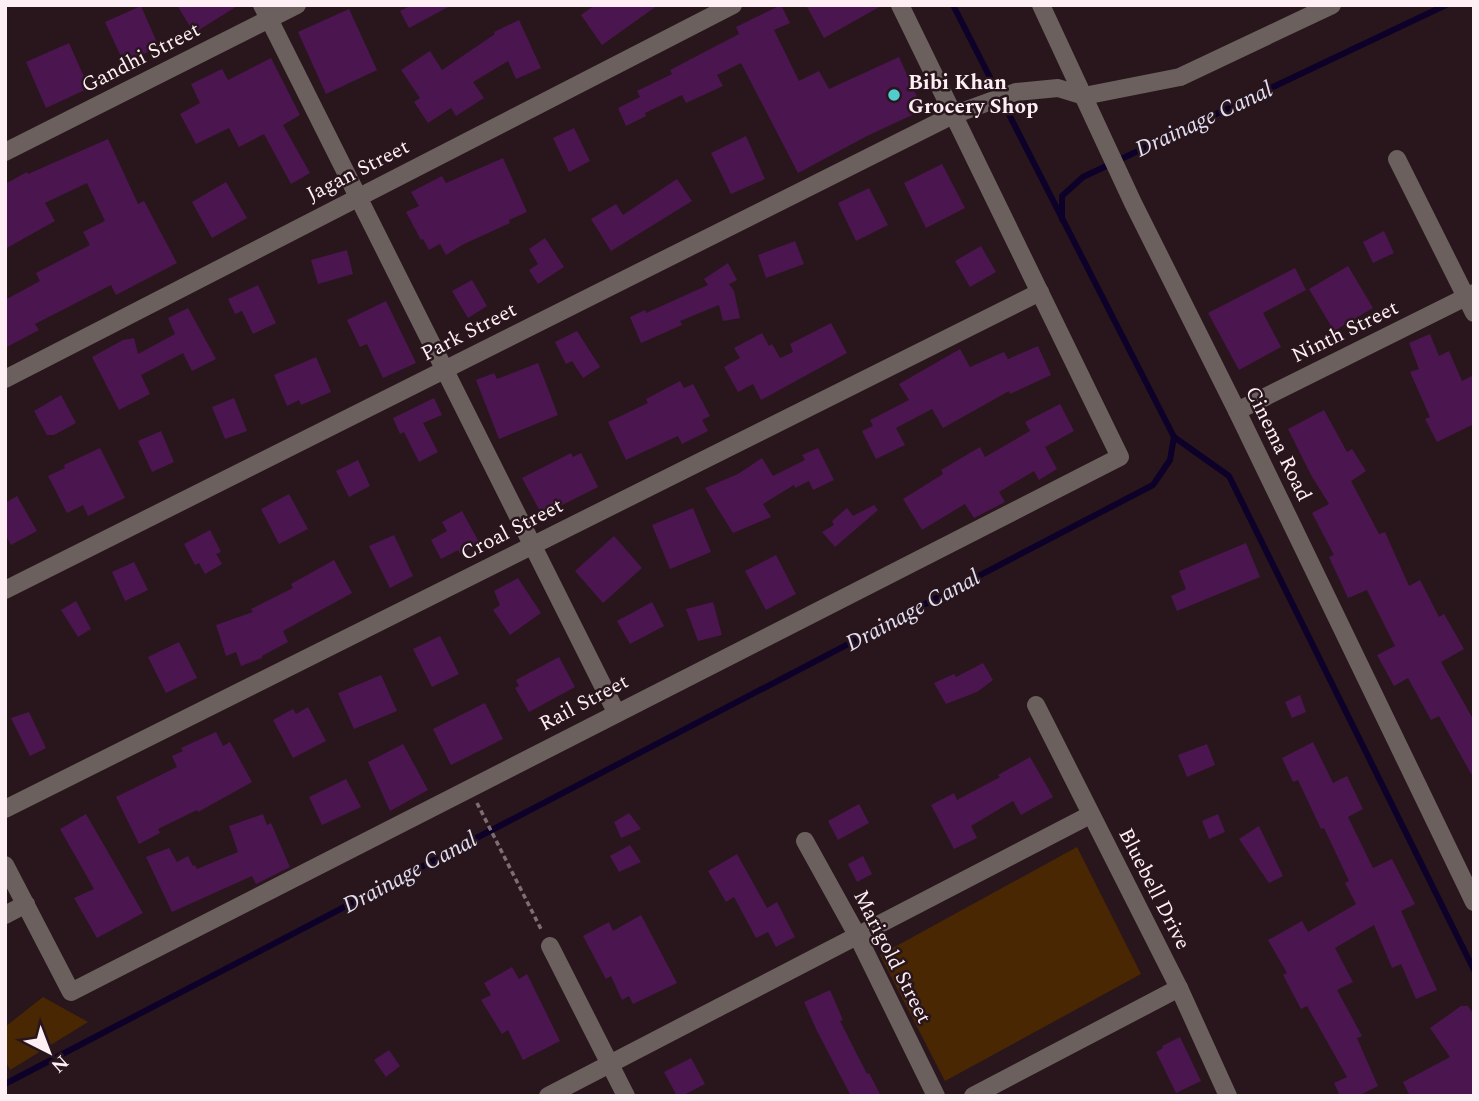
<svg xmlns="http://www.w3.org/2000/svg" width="1479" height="1101" font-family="Spectral,serif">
<rect width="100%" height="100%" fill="#28161c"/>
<g fill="#4a2703">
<polygon points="1077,847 1141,974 945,1081 880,955"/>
<polygon points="43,997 88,1022 10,1070 5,1060 5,1027"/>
</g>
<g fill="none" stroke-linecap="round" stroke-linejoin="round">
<g stroke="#0d0029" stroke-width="6">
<polyline points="1062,219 1062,196 1083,177 1446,5"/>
<polyline points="1174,437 1229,476 1474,970"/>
<polyline points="5,1084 1153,485 1170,460 1174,437 953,5"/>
</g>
</g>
<g fill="#4b1550">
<polygon points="177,5 239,5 194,33"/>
<polygon points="412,5 452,5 409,28 400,11"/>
<polygon points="595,5 658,5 602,45 581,15"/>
<polygon points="781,5 790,23 774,30 799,81 819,71 829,89 899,57 923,110 867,136 798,173 741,63 717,75 723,86 686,103 682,95 645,113 646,116 626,126 618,108 640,97 637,91 672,74 670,70 739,34 736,27"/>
<polygon points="806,5 883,5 824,38"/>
<polygon points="141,6 159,47 124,63 105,22"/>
<polygon points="349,9 377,70 326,94 298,32"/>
<polygon points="519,20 541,68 516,79 508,61 473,82 484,98 456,116 451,108 428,123 414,102 420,98 401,70 430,51 442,70 495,34 494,32"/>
<polygon points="69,43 89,88 46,108 26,62"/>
<polygon points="271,58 300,115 283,125 310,173 291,184 264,134 239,147 229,128 196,144 180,114 200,103 191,84 222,69 228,80"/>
<polygon points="574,128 590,161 569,172 553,138"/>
<polygon points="746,136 765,179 731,194 711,153"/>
<polygon points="108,139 138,204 144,201 177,263 116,295 111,285 35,324 39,330 5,348 5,300 40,281 36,273 90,245 83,232 105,221 87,183 45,203 55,221 5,249 5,184 27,172 28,174"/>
<polygon points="503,158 527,212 509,220 510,223 464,244 446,255 440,244 429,250 423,239 421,240 406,212 419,206 411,192 442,176 446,183"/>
<polygon points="942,164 965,208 926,228 904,183"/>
<polygon points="677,179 692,201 611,251 591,219 616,204 623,215"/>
<polygon points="226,182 247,218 212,238 192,202"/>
<polygon points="869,188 888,225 856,241 838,203"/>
<polygon points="1384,231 1394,253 1373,263 1363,242"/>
<polygon points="545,238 564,267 538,284 529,270 538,264 529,249"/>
<polygon points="795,241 804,264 766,278 758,255"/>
<polygon points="981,246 996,272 970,287 955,261"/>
<polygon points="347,250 353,274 318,284 311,260"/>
<polygon points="728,263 737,280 729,284 734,291 740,318 723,321 719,305 680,321 682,325 641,343 630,317 645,310 646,313 708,285 704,279"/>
<polygon points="1348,266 1373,308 1334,331 1309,289"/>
<polygon points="1295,268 1306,290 1263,313 1281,347 1239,370 1208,313"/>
<polygon points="472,280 487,306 468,318 452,291"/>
<polygon points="258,285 276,323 253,334 242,311 235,314 228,299"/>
<polygon points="386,301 416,363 383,378 367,344 360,347 347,320"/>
<polygon points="188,308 216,359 192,371 183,353 141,375 150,394 119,410 92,357 123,340 134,338 138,354 175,334 168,318"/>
<polygon points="831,323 847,353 761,400 753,384 738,392 724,367 740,358 734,348 762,333 769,346 772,344 780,358 793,352 790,344"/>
<polygon points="577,331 600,367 583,378 572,361 566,364 555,342"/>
<polygon points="1430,334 1439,356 1449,351 1462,381 1474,375 1474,424 1437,442 1425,419 1430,417 1410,372 1419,369 1409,343"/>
<polygon points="1038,346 1051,375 1010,394 1009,391 943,428 932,409 896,428 905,445 876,459 862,431 873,426 870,420 909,400 899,384 960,349 970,367 1004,352 1008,359"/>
<polygon points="316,357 331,392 301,405 299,400 287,406 274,375"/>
<polygon points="538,363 558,415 499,439 476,380 494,373 497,379"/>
<polygon points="680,381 684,388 693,384 710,416 702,420 708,431 682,444 678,436 626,460 608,422 648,403 646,399"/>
<polygon points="61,395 76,423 54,435 47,435 34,411"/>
<polygon points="234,398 247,431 225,439 212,407"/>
<polygon points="434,398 442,415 423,423 438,452 419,462 404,432 400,434 393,418"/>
<polygon points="1060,404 1074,431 1045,447 1057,469 1039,480 1034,471 999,492 1005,502 974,518 965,504 922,530 903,499 943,474 941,470 980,447 985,457 1030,431 1025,422"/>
<polygon points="1324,410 1347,452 1352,449 1366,471 1351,481 1379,534 1385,532 1409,586 1420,580 1439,617 1444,614 1464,649 1441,662 1474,721 1474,779 1439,716 1431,720 1408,678 1394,686 1377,655 1395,646 1367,590 1348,598 1329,557 1334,555 1312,513 1329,504 1311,475 1288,429"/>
<polygon points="161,431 174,462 152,472 138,441"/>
<polygon points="100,448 125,498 88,516 83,505 67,513 48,476 65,468 64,465"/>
<polygon points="818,448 834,480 813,490 809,481 795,488 794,485 763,504 771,517 733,533 705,488 738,474 762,458 773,476 805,460 802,455"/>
<polygon points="571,453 573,457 581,453 598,487 542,515 522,478"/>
<polygon points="358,460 370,486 349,497 336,471"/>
<polygon points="289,494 308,529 279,544 261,509"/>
<polygon points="17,496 37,531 11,545 5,534 5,503"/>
<polygon points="874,505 878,510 835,547 822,532 834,525 832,521 847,508 853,516"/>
<polygon points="693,508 711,552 670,569 652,525"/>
<polygon points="462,511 480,544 460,554 458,550 441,559 431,540 447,531 442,522"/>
<polygon points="210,530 221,552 216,554 222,564 205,574 199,563 195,565 184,544"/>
<polygon points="394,535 413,576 390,588 369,546"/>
<polygon points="614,536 642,568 603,603 575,571"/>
<polygon points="1246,543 1260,577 1177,611 1171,596 1186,589 1179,571"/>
<polygon points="776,555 796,594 766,610 745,571"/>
<polygon points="334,560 352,593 283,631 288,642 262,656 262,658 241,666 236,652 226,656 216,625 253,612 251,609 293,588 291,584"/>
<polygon points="134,562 148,590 125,601 112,572"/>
<polygon points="518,578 541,613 510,635 493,610 500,605 494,591"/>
<polygon points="76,601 91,629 78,637 61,610"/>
<polygon points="652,602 664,626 630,644 617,621"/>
<polygon points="713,602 722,635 698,641 686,609"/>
<polygon points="440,636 459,674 432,687 413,649"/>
<polygon points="179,642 197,678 166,693 148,657"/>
<polygon points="559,657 575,687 529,712 515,688 519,686 516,680"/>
<polygon points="983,663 993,680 977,692 946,704 934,683 954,674 956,677"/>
<polygon points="381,675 397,711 354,729 338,693"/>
<polygon points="1300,695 1306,712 1292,718 1285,702"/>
<polygon points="485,703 503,739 451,765 433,729"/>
<polygon points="308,707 326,741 293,758 273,720 293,709 296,714"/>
<polygon points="29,712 46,748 30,756 11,718"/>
<polygon points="216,732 223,746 230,742 252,782 198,812 197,810 158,829 160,833 139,844 116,797 177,767 172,756 183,751 181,748"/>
<polygon points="1313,742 1333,783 1347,776 1363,809 1348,817 1373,868 1392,859 1415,904 1401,911 1437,990 1416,999 1401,964 1392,968 1374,925 1335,948 1353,982 1337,990 1362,1036 1357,1038 1378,1086 1358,1096 1340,1096 1334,1083 1347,1077 1307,1006 1301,1009 1283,975 1287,973 1268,940 1302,921 1308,932 1356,904 1345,883 1349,881 1324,828 1321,829 1298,780 1293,782 1282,758"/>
<polygon points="403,744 428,790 390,811 368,762"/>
<polygon points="1207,744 1215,765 1187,777 1178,755"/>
<polygon points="1030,757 1053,797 1021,815 1013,801 971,826 977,838 954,849 931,805 954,793 957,800 1000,777 998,775"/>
<polygon points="346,779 361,807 322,825 309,797"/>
<polygon points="859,804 869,823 838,840 828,821"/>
<polygon points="629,813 641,829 621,838 614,822"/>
<polygon points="86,814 143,913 97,938 74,898 94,889 60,829"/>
<polygon points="263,814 267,825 271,823 290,867 256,884 252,876 172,912 146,857 169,848 177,862 188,856 193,866 195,865 197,869 238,852 229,826"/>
<polygon points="1218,814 1225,832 1209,839 1202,821"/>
<polygon points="1259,826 1283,876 1269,883 1239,839"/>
<polygon points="630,845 641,862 619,872 610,856"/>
<polygon points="737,854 767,908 777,902 795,937 776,947 768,932 756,938 734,897 726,902 708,871"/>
<polygon points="863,856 872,874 857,882 848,864"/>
<polygon points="641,915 677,983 633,1004 629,996 622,1000 611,976 606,979 583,936 609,922 613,931"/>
<polygon points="512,967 519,979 527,974 560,1041 523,1060 508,1030 502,1034 481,1000 491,995 484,983"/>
<polygon points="830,990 843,1020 840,1021 867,1074 869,1073 881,1096 851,1096 817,1031 804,1002"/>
<polygon points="1461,1006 1468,1006 1474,1015 1474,1096 1410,1096 1403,1082 1450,1057 1430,1028"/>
<polygon points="1180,1037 1201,1081 1176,1093 1156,1052 1163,1048 1162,1046"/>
<polygon points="389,1050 400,1066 386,1077 374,1060"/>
<polygon points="691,1058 705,1084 682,1096 677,1096 664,1072"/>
</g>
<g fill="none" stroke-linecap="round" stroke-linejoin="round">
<polyline stroke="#7e6e74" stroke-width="3.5" stroke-dasharray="5 3.5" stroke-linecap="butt" points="477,803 542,931"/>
<g stroke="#6b605e" stroke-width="18">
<polyline points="262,5 616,712"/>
<polyline points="1041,5 1133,203 1237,411 1474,902"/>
<polyline points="5,152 297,5"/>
<polyline points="1397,159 1474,313"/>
<polyline points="5,379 733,5"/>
<polyline points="1237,411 1474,293"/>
<polyline points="5,590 953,115 1016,92 1058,88 1084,96 1180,77 1332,5"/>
<polyline points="1036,705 1179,988 1228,1096"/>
<polyline points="5,809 1040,292"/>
<polyline points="805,841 857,935 936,1096"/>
<path d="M5,865L71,992C421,814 770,634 1120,457L900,5"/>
<polyline points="5,915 26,904"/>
<polyline points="550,946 626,1096"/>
<polyline points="548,1096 1090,815"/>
<polyline points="973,1096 1179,988"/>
</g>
</g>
<circle fill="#52cdcf" stroke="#28161c" stroke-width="2.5" cx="894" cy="95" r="7"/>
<g text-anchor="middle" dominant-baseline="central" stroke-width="5" stroke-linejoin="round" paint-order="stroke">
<g font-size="21" fill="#fdeff4" stroke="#28161c">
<text transform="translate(141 58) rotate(-27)">Gandhi Street</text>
<text transform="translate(358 171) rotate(-27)">Jagan Street</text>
<text transform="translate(469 332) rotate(-27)">Park Street</text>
<text transform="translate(1345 332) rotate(-26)">Ninth Street</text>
<text transform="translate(1278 444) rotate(64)">Cinema Road</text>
<text transform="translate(512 530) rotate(-27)">Croal Street</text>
<text transform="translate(584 703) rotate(-28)">Rail Street</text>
<text transform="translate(1154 889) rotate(63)">Bluebell Drive</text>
<text transform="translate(892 957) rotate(63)">Marigold Street</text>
</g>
<g font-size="21" font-weight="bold" fill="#fdeff4" stroke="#28161c" text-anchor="start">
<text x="908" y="83">Bibi Khan<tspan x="908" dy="24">Grocery Shop</tspan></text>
</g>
<g font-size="23" font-style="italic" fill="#e2dff4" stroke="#28161c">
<text transform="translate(1204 120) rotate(-25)">Drainage Canal</text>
<text transform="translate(913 611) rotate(-28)">Drainage Canal</text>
<text transform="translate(410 873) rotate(-28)">Drainage Canal</text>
</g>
</g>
<rect width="1479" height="1101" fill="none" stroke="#fdeff4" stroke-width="14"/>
<g transform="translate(49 1052) rotate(138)" stroke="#28161c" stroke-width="5" paint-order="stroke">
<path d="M0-5L12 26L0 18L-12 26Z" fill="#fdeff4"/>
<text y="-10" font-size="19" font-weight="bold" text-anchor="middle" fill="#fdeff4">N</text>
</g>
</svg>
